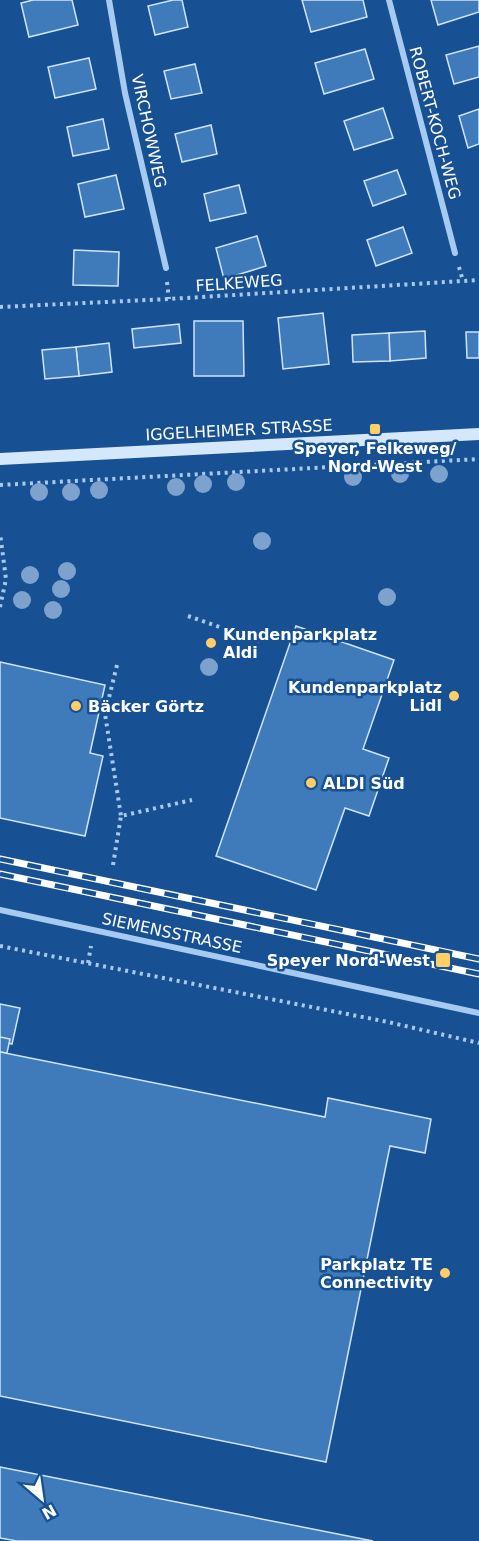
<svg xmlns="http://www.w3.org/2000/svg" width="479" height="1541" font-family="'DejaVu Sans',sans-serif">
<rect width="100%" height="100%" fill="#175194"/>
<g fill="#3f7abb" stroke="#cee4fc" stroke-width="1.5">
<polygon points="33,0 72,0 78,25 29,37 21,3"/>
<polygon points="173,0 182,0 188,27 155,35 148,6"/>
<polygon points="302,0 363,0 367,17 311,32"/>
<polygon points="431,0 479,0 479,12 438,25"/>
<polygon points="479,46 479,77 454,84 446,55"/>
<polygon points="365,49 374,79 324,94 315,63"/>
<polygon points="89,58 96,89 55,98 48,67"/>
<polygon points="195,64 202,93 171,99 164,71"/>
<polygon points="383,108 393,138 354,150 344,121"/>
<polygon points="479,109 479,144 468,148 459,116"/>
<polygon points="103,119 109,149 73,156 67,127"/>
<polygon points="211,125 217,154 182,162 175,134"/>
<polygon points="397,170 406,194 373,206 364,181"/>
<polygon points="116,175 124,209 85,217 78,184"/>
<polygon points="239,185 246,213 210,221 204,194"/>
<polygon points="403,227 412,253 376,266 367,240"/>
<polygon points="257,236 266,266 224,279 216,248"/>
<polygon points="74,250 119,252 118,286 73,285"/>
<polygon points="323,313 329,364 283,369 278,318"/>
<polygon points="194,321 243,321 244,376 194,376"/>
<polygon points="179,324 181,343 134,348 132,329"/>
<polygon points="425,331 426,358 390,361 389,333"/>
<polygon points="466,332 479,332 479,358 467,358"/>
<polygon points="389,333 390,361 353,362 352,335"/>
<polygon points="109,343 112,372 79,376 76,347"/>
<polygon points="76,347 79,376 45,379 42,350"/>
<polygon points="296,626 394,660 363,749 389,758 369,816 345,808 316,890 216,856"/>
<polygon points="0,662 105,685 90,753 103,756 85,836 0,818"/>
<polygon points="0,1004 20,1008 12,1044 0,1041"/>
<polygon points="0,1037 10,1039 7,1053 0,1052"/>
<polygon points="0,1052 325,1117 328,1098 431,1119 425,1153 390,1146 326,1462 0,1396"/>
<polygon points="0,1467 373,1541 17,1541 0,1538"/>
</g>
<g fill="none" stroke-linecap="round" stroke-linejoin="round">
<g stroke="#a7caf1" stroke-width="4" stroke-dasharray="3 4.5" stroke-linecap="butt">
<polyline points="459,267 463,281"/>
<polyline points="167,282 169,299"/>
<polyline points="0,307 169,299 479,280"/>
<polyline points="0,485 479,459"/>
<polyline points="0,607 6,579 0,533"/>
<polyline points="188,616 259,641"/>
<polyline points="117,665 105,714 121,816"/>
<polyline points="113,865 121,816 192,800"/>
<polyline points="0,946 388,1022 479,1043"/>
<polyline points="88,963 91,946"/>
</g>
<g stroke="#a7caf1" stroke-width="6">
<polyline points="109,0 125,93 166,268"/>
<polyline points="389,0 455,253"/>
<polyline points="0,910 479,1013"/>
</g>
<polyline stroke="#d5e7fb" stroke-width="12" points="0,459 479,434"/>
<defs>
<g id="rail">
<polyline points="0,859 479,959"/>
<polyline points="0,874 479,974"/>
</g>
</defs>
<use href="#rail" stroke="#fff" stroke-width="7"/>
<use href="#rail" stroke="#175194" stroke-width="4.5" stroke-dasharray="14" stroke-linecap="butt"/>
</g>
<g fill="#7ca2cd">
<circle cx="400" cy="474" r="9"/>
<circle cx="439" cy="474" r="9"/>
<circle cx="353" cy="477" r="9"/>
<circle cx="236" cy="482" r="9"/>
<circle cx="203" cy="484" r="9"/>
<circle cx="176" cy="487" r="9"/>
<circle cx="99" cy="490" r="9"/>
<circle cx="39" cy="492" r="9"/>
<circle cx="71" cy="492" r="9"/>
<circle cx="262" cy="541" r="9"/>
<circle cx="67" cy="571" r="9"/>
<circle cx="30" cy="575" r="9"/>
<circle cx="61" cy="589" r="9"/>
<circle cx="387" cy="597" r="9"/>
<circle cx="22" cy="600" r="9"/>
<circle cx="53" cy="610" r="9"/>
<circle cx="209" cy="667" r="9"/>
</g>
<g fill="#ffcf67" stroke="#175194" stroke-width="2">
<rect x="369" y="423" width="12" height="12" rx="3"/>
<circle cx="211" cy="643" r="6"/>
<circle cx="454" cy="696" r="6"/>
<circle cx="76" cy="706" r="6"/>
<circle cx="311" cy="783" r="6"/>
<rect x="435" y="952" width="16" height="16" rx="3"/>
<circle cx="445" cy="1273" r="6"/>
</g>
<g text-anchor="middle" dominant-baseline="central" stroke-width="5" stroke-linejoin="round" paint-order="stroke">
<g font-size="16" fill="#fff" stroke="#175194">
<text transform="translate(435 123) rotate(75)">ROBERT-KOCH-WEG</text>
<text transform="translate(149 131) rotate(78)">VIRCHOWWEG</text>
<text transform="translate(239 283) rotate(-4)">FELKEWEG</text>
<text transform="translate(239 430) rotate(-3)">IGGELHEIMER STRASSE</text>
<text transform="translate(172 933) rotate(12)">SIEMENSSTRASSE</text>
</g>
<g font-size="16" font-weight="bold" fill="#fff" stroke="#175194" text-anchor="start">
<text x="375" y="448" text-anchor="middle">Speyer, Felkeweg/<tspan x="375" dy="18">Nord-West</tspan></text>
<text x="223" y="634">Kundenparkplatz<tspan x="223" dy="18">Aldi</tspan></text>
<text x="442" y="687" text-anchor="end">Kundenparkplatz<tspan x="442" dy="18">Lidl</tspan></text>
<text x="88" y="706">Bäcker Görtz</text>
<text x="323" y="783">ALDI Süd</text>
<text x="430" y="960" text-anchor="end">Speyer Nord-West</text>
<text x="433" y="1264" text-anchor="end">Parkplatz TE<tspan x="433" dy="18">Connectivity</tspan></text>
</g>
</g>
<g transform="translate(42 1499) rotate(151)" stroke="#175194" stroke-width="4.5" paint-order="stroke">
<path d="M0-4.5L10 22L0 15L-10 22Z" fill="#ffffff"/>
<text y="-9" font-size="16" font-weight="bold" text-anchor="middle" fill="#ffffff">N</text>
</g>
</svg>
